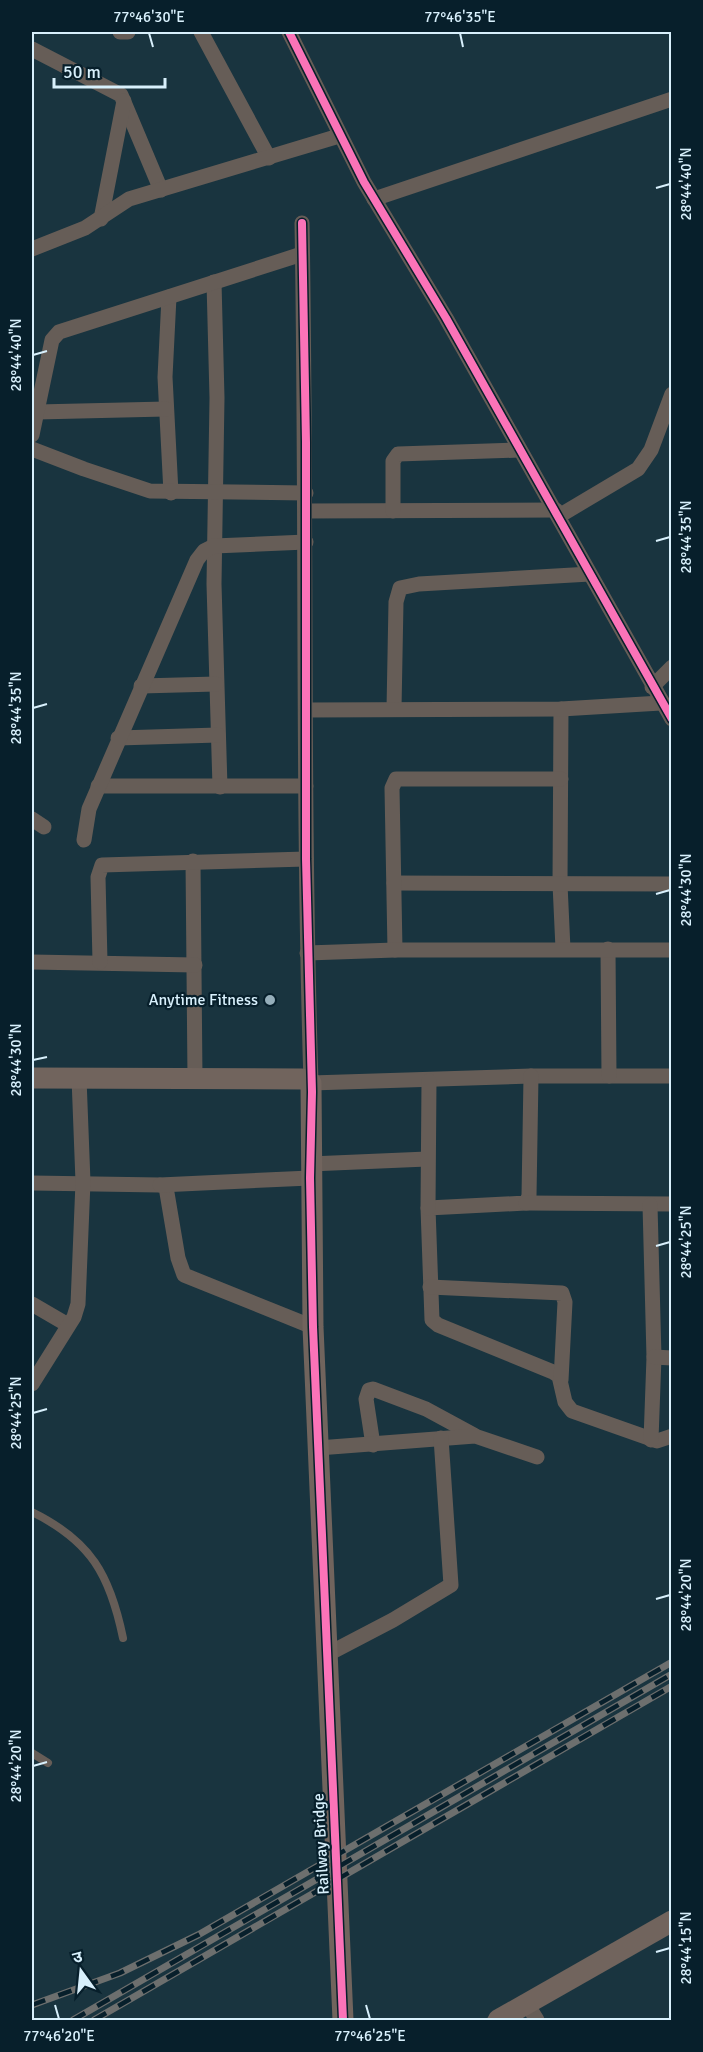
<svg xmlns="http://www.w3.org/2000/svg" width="703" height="2052" font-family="Signika,'Noto Sans Devanagari',sans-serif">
<rect width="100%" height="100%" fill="#19343f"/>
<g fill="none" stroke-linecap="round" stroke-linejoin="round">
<g stroke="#665d57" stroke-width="8">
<path d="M32,1512C91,1541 110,1575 123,1638"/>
<polyline points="32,1753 48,1763"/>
</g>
<g stroke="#665d57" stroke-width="15">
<polyline points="120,32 128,32"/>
<polyline points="201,32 269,158"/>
<polyline points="289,32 364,182 446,318 672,719"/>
<polyline points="32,49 121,95 161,190"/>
<polyline points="374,199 672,99"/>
<polyline points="101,219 124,101"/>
<path d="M302,223C307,510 302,796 311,1083L531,1076H672"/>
<polyline points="32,249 85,228 129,199 339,136"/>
<polyline points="214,282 217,398 214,584 220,787"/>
<polyline points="169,297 165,377 171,493"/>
<polyline points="37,412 166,409"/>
<polyline points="32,435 52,340 59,332 302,254"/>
<polyline points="32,449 84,469 150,491 306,493"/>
<polyline points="306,511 556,510"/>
<polyline points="393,511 393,461 398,454 520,450"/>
<polyline points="559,516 638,469 651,450 672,394"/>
<polyline points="141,686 216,684"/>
<polyline points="652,687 672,667"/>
<polyline points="394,709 396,602 400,588 419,584 590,574"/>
<polyline points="561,709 560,884 563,949"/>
<polyline points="306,710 561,709 661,703"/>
<polyline points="118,738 218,735"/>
<polyline points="98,786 306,786"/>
<polyline points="32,819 44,827"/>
<polyline points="84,840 89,809 197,560 204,551 214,546 306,542"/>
<polyline points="193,861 195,1078"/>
<polyline points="394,883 672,884"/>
<polyline points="608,949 609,1076"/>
<polyline points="395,950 392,788 396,779 561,779"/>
<polyline points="307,953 395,950 672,950"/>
<polyline points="32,962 195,965"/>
<polyline points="100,962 98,877 102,865 306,859"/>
<polyline points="531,1076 529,1196 526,1203 428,1208 432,1320 438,1325 553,1372 559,1376 565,1402 572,1411 657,1441 672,1436"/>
<polyline points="310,1164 427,1159"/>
<polyline points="32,1183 160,1185 166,1187 178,1258 184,1275 313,1327"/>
<polyline points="160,1185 310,1178"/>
<polyline points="526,1203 672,1204"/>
<polyline points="650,1205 654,1357 651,1440"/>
<polyline points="428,1208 429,1081"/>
<polyline points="430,1287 562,1293 565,1302 561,1380"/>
<polyline points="32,1304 68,1325"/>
<polyline points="654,1357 672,1358"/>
<polyline points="32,1384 74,1317 78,1304 83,1182 79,1078"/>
<polyline points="373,1445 366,1399 369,1390 373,1389 426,1409 474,1435"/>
<polyline points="318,1448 475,1436 537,1457"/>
<polyline points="326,1655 393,1620 451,1585 441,1438"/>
<polyline points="527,2004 537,2020"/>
</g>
<g stroke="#71645d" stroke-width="21">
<polyline points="32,1078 302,1079 311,1083 313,1327 343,2020"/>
<polyline points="498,2020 672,1921"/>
</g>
<defs>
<g id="rail">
<polyline points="32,2005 120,1973 198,1935 672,1662"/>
<polyline points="73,2020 672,1674"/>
<polyline points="94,2020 672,1686"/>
</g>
</defs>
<use href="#rail" stroke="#6d6f6e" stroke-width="7"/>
<use href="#rail" stroke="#071f2b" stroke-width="4.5" stroke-dasharray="14" stroke-linecap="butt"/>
<defs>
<g id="cycleway">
<polyline points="289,32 364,182 446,318 672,719"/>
<polyline points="302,223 306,442 306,859 312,1092 310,1178 313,1327 343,2020"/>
</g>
</defs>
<use href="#cycleway" stroke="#071f2b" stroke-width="11"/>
<use href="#cycleway" stroke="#fb73b8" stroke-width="8"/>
</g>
<path fill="none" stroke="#d8f0fc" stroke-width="2" d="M149,33L153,47M460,33L463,47M656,188L670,184M33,355L47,351M656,541L670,537M33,708L47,704M656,894L670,890M33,1060L47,1057M656,1246L670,1242M33,1413L47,1409M656,1599L670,1595M33,1766L47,1762M656,1952L670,1948M55,2005L59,2019M366,2005L370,2019"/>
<circle fill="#95aeba" stroke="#071f2b" stroke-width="2" cx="270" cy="1000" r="6"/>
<g text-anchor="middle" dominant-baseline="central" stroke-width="4.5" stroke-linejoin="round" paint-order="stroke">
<g font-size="16" fill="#d8f0fc" stroke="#071f2b" text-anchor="end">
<text x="258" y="1000">Anytime Fitness</text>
</g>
<g font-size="16" fill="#d8f0fc" stroke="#071f2b">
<text transform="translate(321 1844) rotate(-93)">Railway Bridge</text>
</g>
</g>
<rect width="703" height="2052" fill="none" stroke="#071f2b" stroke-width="66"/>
<g transform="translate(81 1971) rotate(345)" stroke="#071f2b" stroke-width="4.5" paint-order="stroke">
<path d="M0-4.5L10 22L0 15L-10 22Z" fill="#d8f0fc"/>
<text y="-9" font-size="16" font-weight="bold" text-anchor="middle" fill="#d8f0fc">उ</text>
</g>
<path d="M54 78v9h111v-9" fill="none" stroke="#d8f0fc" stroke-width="3"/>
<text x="63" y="78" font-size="18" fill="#d8f0fc" stroke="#071f2b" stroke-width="4.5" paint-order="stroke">50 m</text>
<rect x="33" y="33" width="637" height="1986" fill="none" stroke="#d8f0fc" stroke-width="2"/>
<g font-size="15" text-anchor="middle" fill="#d8f0fc">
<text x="149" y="22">77°46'30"E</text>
<text x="460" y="22">77°46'35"E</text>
<text transform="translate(686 184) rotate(-90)" y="5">28°44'40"N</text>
<text transform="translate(16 355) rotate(-90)" y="5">28°44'40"N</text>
<text transform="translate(686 537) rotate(-90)" y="5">28°44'35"N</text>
<text transform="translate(16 708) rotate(-90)" y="5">28°44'35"N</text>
<text transform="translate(686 890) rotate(-90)" y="5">28°44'30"N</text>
<text transform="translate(16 1060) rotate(-90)" y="5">28°44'30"N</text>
<text transform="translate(686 1242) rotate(-90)" y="5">28°44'25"N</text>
<text transform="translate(16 1413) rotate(-90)" y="5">28°44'25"N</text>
<text transform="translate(686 1595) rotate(-90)" y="5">28°44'20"N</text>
<text transform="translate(16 1766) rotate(-90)" y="5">28°44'20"N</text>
<text transform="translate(686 1948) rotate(-90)" y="5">28°44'15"N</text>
<text x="59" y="2041">77°46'20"E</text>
<text x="370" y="2041">77°46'25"E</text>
</g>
</svg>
